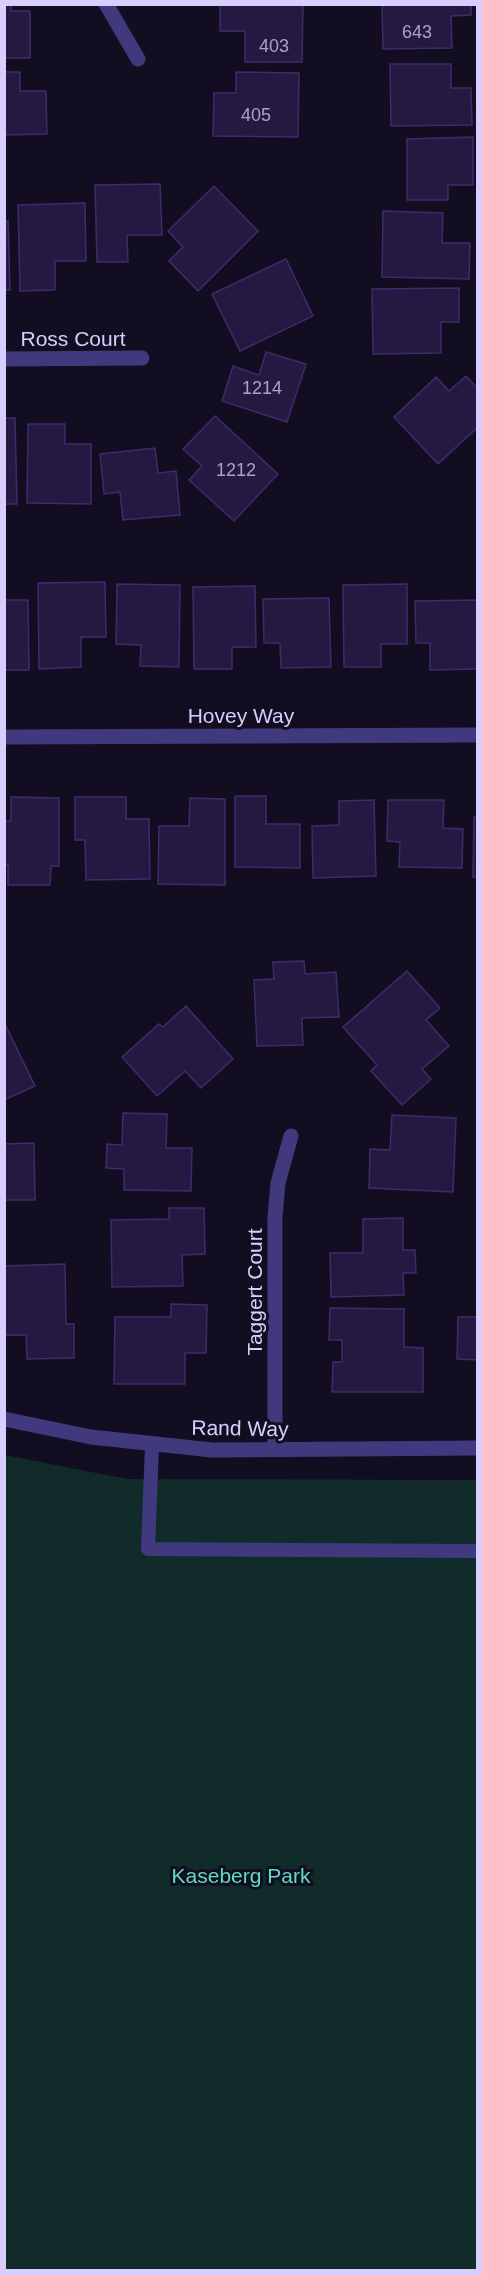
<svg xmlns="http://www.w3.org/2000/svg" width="482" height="2275" font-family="Arial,sans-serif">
<rect width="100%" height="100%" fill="#120d20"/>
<polygon fill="#112a2a" points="5,1455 127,1479 477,1480 477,2270 5,2270"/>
<g fill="#241a41" stroke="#3d2c6c" stroke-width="1.5">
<polygon points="4,4 11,4 11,11 30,11 30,58 4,58"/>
<polygon points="220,4 303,4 302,62 245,62 245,31 220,31"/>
<polygon points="382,4 471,4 471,15 451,16 452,48 383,49"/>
<polygon points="390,64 451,64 451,88 471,88 472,125 391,126"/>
<polygon points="4,72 20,72 20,91 46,91 47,134 4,135"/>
<polygon points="236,72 299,73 298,137 213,136 214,93 236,93"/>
<polygon points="473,137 473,185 448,185 448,200 407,200 407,139"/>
<polygon points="160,184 162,235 127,235 128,262 97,262 95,185"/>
<polygon points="214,186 258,231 198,291 169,261 183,247 168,231"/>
<polygon points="85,203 86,261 55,261 55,290 20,291 18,205"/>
<polygon points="383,211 443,213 442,243 470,243 469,279 382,277"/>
<polygon points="4,221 8,221 10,290 4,290"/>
<polygon points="286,259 313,316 240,351 212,294"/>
<polygon points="459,288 459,322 441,322 441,353 373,354 372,289"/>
<polygon points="266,352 306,364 287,422 222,401 233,366 259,375"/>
<polygon points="466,376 478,389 478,427 438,464 394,417 436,377 449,391"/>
<polygon points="215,416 278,474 234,521 189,480 202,466 183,449"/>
<polygon points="4,418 15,418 17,504 4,504"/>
<polygon points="28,424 65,424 65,444 91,444 91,504 27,503"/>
<polygon points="155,448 158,473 176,471 180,515 123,520 120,492 104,494 100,454"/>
<polygon points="105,582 106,637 81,637 81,667 39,669 38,583"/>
<polygon points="117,584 180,585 179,667 140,666 141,645 116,644"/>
<polygon points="407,584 407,644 381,644 381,667 344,667 343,585"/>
<polygon points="255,586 256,647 232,647 232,669 194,669 193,587"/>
<polygon points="329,598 331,667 281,668 280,643 264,643 263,599"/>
<polygon points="4,600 28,600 29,670 4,670"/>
<polygon points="478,600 478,669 430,670 430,643 416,643 415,601"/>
<polygon points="235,796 266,796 266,824 300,824 300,868 235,867"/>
<polygon points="11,797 59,798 59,866 51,866 50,885 8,885 8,865 4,865 4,821 11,821"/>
<polygon points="75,797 126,797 126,819 149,819 150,879 86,880 85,840 75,840"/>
<polygon points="190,798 225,799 225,885 158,884 159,826 189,826"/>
<polygon points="374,800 376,876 313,878 312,826 339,825 339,801"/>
<polygon points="388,800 444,800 443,828 463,829 462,868 399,867 400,842 387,841"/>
<polygon points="474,817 478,817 478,877 473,877"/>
<polygon points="304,961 305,974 336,972 339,1017 302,1018 303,1045 257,1046 254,980 274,979 273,962"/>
<polygon points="407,971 440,1008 426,1020 449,1046 422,1069 431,1079 402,1105 371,1071 377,1065 343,1027"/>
<polygon points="186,1006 233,1059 201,1088 185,1071 157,1096 122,1057 159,1024 163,1027"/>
<polygon points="4,1022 35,1086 4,1100"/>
<polygon points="123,1113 167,1114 166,1148 192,1148 191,1191 124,1190 124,1169 106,1168 107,1144 122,1145"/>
<polygon points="392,1115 456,1118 453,1192 369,1188 370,1149 390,1150"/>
<polygon points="34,1143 35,1200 4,1200 4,1144"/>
<polygon points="169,1208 204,1208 205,1254 182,1255 183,1286 112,1287 111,1220 169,1219"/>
<polygon points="403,1218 403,1250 415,1250 416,1273 403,1273 404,1295 331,1297 330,1253 363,1253 363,1219"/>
<polygon points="65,1264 66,1324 74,1324 74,1358 27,1359 26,1335 4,1335 4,1266"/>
<polygon points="171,1304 207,1305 206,1353 185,1353 185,1384 114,1384 115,1317 171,1317"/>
<polygon points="330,1308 404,1309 404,1347 423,1348 423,1392 332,1392 333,1362 342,1362 342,1340 329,1340"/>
<polygon points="458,1317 478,1317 478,1360 457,1359"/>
</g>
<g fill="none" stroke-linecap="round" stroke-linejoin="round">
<polyline stroke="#40397e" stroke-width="14" points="152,1446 148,1549 478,1551"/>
<g stroke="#40397e" stroke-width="15">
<polyline points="106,4 138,59"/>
<polyline points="4,359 142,358"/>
<polyline points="4,737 478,735"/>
<polyline points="4,1419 91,1437 212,1450 478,1448"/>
<polyline points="275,1449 275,1217 278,1183 291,1136"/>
</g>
</g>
<g text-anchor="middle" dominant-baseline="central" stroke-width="6" stroke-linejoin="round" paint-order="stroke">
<g font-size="18" fill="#aaa1cf">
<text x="417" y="32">643</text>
<text x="274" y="46">403</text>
<text x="256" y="115">405</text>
<text x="262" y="388">1214</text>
<text x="236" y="470">1212</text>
</g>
<g font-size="21" fill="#d7cefe" stroke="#120d20">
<text x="73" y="338">Ross Court</text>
<text x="241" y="715">Hovey Way</text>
<text transform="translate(254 1292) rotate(-90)">Taggert Court</text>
<text transform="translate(240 1428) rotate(1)">Rand Way</text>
</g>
<g font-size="21" fill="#5cdcc4" stroke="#120d20">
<text x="241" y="1875">Kaseberg Park</text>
</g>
</g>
<rect width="482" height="2275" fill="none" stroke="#d7cefe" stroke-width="12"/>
</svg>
